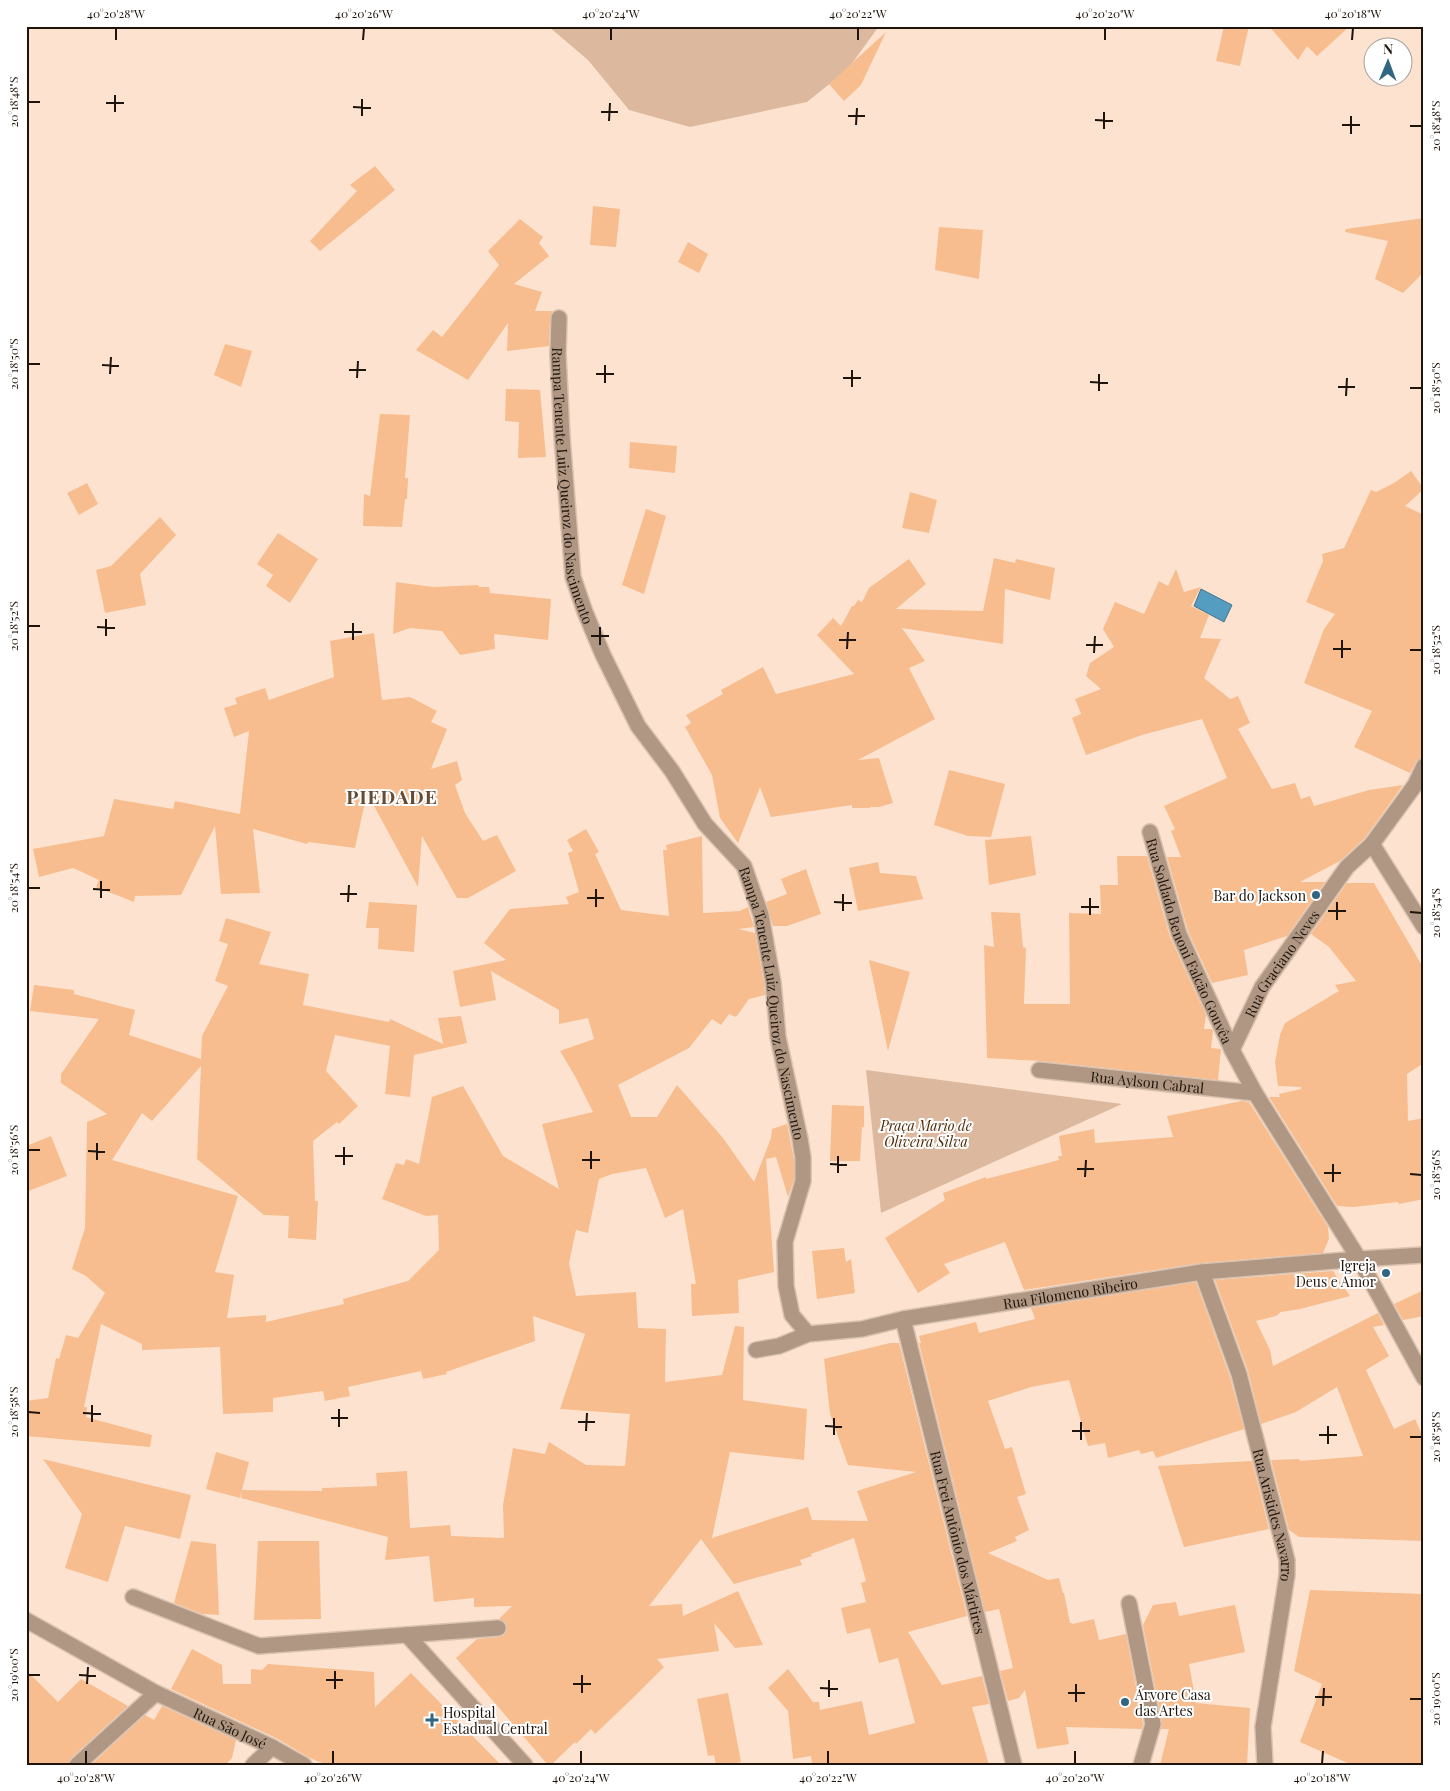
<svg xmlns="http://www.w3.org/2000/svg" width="1450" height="1791" font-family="'Playfair Display',serif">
<rect width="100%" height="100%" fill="#fde3cf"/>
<g fill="#dcb99e">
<polygon points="548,26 879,26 848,69 807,102 690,127 629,110 588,60"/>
<polygon points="866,1070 1122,1104 881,1213"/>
</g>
<polygon fill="#559cc1" stroke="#45738a" points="1201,589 1232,605 1224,622 1194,606"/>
<g fill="#f7bd8f">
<polygon points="1224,26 1249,26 1240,66 1216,61"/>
<polygon points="1269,26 1350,26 1317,56 1307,46 1298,60"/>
<polygon points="886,32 861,85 844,101 829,84"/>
<polygon points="375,166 395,190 320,251 310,241 357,191 350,185"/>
<polygon points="593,206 620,209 616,247 590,245"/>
<polygon points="1424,218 1424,272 1403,293 1375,279 1388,241 1345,232 1346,229"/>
<polygon points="520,219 543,237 539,243 549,256 514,284 542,292 535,311 553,311 550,318 549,346 507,351 508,323 468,380 416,350 433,330 442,337 499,265 488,251"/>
<polygon points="939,227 983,230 979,279 935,270"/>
<polygon points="688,242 708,254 699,273 678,262"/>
<polygon points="225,344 252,351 241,387 214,375"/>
<polygon points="506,389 540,390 546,457 518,458 519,422 505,421"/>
<polygon points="380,414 410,415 405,478 408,478 407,499 405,499 402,527 363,526 364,494 370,496"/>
<polygon points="630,442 677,446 675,473 629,468"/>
<polygon points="1411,471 1424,489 1405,506 1424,515 1424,752 1422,757 1416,762 1410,773 1354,747 1372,711 1304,683 1324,629 1335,614 1306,602 1323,561 1322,554 1344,548 1371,490 1376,492 1394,483"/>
<polygon points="87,483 98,504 79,515 67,493"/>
<polygon points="910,492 937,500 929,533 902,528"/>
<polygon points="646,509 666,516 644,594 622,585"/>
<polygon points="160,517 176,535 140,574 146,605 105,613 96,570 111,566"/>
<polygon points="278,533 318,559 290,603 266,586 273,575 257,564"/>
<polygon points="994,558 1015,563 1016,559 1055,568 1050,600 1005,589 1003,644 902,628 925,661 909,668 935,719 858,760 879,758 893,803 879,807 870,807 870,808 852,808 852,805 771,817 760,787 738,843 720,818 712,775 685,727 691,723 686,715 723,694 721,690 763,667 776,694 854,674 817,635 833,618 841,626 852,606 854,606 858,600 862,602 869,588 909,559 926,584 896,609 983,611"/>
<polygon points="1176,569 1184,592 1201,587 1191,606 1209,615 1200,638 1221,639 1204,678 1230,699 1238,696 1250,723 1238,729 1272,789 1295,783 1301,799 1310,796 1314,806 1369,790 1403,785 1365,838 1340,861 1300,882 1325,882 1287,936 1244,950 1248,975 1212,983 1188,931 1167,857 1181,857 1171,831 1175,829 1164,806 1227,778 1202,719 1142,735 1086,755 1072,718 1081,714 1075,699 1101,689 1086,676 1090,663 1114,647 1103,629 1115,602 1144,614 1159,581 1168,586"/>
<polygon points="396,582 433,587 478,585 479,587 489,587 490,593 551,599 548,640 494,634 495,649 460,655 442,631 410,628 393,634"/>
<polygon points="374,633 382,700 410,697 437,711 431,722 447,729 431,769 457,761 462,780 455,785 465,813 483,841 497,835 516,871 468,898 457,898 422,836 418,887 367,793 355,848 308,842 307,844 253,829 260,893 221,894 215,826 181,895 135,896 134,902 96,887 99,880 73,868 39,877 33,849 104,836 114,799 173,809 175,801 240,814 249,731 234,737 224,708 237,704 235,698 265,688 269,700 334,677 330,641"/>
<polygon points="949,770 1005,784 991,837 968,836 934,825"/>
<polygon points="586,829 599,852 595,854 621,910 669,916 663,850 667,850 666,845 702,836 703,913 740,911 748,907 754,927 738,929 755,933 764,983 765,995 749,999 736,1017 729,1014 721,1025 712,1019 689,1048 618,1085 631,1117 657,1117 677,1085 723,1138 754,1182 771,1138 772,1129 787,1124 794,1159 794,1180 788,1197 776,1157 766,1159 774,1272 738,1280 739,1313 692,1316 691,1284 696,1284 683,1209 665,1218 646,1168 612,1174 599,1179 588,1233 576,1230 569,1263 576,1296 636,1292 638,1328 666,1329 665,1382 722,1375 735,1326 744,1327 743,1400 807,1409 804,1460 730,1452 712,1538 808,1507 812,1520 868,1521 857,1491 916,1472 848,1465 830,1414 824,1359 890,1343 899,1343 967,1616 908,1632 942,1685 982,1676 989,1704 972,1707 989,1765 812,1765 811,1756 793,1759 788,1711 768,1688 788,1669 813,1702 819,1702 820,1710 862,1701 869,1735 915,1723 898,1658 879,1663 870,1628 847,1634 841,1608 866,1602 861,1583 866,1581 854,1538 811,1554 812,1556 800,1560 802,1565 734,1584 701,1539 649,1606 682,1604 683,1616 738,1591 763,1645 735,1648 714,1623 719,1651 657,1659 664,1667 633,1698 595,1734 591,1729 576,1744 575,1742 551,1765 548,1765 456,1658 477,1639 499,1637 504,1635 507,1627 505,1622 499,1619 512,1606 474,1607 474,1598 434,1602 429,1556 385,1560 388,1537 241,1498 242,1490 322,1491 322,1488 377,1486 376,1473 407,1471 410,1528 450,1525 451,1536 504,1538 503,1505 513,1448 545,1454 549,1442 586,1465 625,1466 630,1414 560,1409 585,1334 533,1316 535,1341 446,1372 447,1374 423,1379 421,1371 348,1387 350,1396 325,1401 323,1391 273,1398 273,1412 223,1414 220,1347 142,1350 142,1344 101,1324 84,1407 87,1407 86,1417 152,1435 150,1447 26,1436 26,1401 48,1398 56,1358 59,1359 66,1335 78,1338 105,1293 86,1276 72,1269 85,1228 87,1122 107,1114 61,1083 61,1074 99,1019 30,1011 34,985 74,990 74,994 135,1010 129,1035 201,1059 202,1036 228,986 215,981 228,944 219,941 226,918 271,932 259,964 309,974 303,1005 389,1022 390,1019 443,1044 438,1018 461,1016 467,1043 414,1055 410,1097 385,1094 390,1046 335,1035 326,1071 358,1106 339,1124 337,1122 313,1141 315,1201 318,1201 316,1240 288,1238 289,1216 264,1215 197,1159 201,1066 152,1121 142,1113 112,1160 238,1196 215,1272 234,1275 227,1318 266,1315 266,1322 344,1304 343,1299 408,1281 439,1250 438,1215 426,1216 382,1199 396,1163 404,1165 406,1159 419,1164 432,1097 463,1086 503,1156 559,1189 542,1124 593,1112 576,1078 560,1051 594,1039 588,1018 559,1024 559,1010 491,971 496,1000 460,1007 453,971 506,960 484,943 510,909 569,904 566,897 579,892 568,853 573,851 567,840"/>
<polygon points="1031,836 1036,875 989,885 985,840"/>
<polygon points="1117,856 1147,856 1170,937 1206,1015 1204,1029 1212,1029 1213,1031 1211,1048 1221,1049 1218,1080 1040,1061 987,1058 984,945 994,947 991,912 1020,913 1023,947 1026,948 1024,1004 1070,1004 1069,913 1101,914 1100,885 1118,885"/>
<polygon points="878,862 880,873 916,876 923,899 858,911 849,868"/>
<polygon points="806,869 821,914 787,926 773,926 766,902 787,894 781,879"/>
<polygon points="1347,883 1374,883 1424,969 1424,1063 1407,1074 1408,1121 1424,1118 1424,1199 1399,1204 1398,1202 1354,1207 1337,1206 1269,1097 1280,1097 1279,1094 1301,1089 1301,1087 1278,1086 1275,1062 1280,1035 1285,1023 1339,991 1335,985 1356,981 1329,947 1311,934"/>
<polygon points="369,902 417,905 414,952 378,949 379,928 366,928"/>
<polygon points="869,960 910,972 888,1051"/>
<polygon points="1242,1101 1249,1102 1328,1227 1329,1239 1323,1253 1201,1263 1024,1290 1005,1242 944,1264 950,1273 918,1293 885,1238 945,1200 943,1193 986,1177 986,1179 1059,1160 1058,1156 1062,1156 1059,1136 1094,1129 1095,1143 1173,1137 1167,1116"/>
<polygon points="832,1105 864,1106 864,1127 862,1127 860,1161 830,1161"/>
<polygon points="51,1136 67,1176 26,1192 26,1146"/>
<polygon points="844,1248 846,1262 851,1259 855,1293 817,1299 812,1251"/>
<polygon points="1333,1271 1350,1296 1300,1309 1281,1312 1276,1316 1256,1321 1270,1350 1273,1366 1378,1313 1384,1325 1373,1327 1389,1356 1366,1370 1394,1429 1415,1419 1424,1439 1424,1541 1299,1537 1289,1530 1271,1460 1299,1459 1300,1461 1363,1456 1337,1387 1296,1412 1261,1424 1248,1371 1215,1280"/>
<polygon points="1196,1282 1230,1377 1244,1429 1156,1458 1153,1451 1141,1454 1139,1450 1108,1458 1105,1443 1088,1446 1069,1380 1031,1387 988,1401 1005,1449 1012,1447 1026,1494 1017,1497 1029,1530 1015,1537 1017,1541 988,1553 1048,1580 1059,1578 1063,1593 1064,1593 1070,1623 1072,1623 1072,1624 1094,1619 1099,1640 1126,1634 1143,1724 1142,1729 1066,1727 1069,1744 1037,1749 1025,1690 1019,1698 1008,1701 1000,1671 1013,1668 999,1609 985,1612 919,1343 921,1343 919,1336 976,1322 979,1333 1035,1319 1031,1308"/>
<polygon points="1424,1290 1424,1316 1403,1320 1394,1304"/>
<polygon points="216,1452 249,1462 240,1498 206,1489"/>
<polygon points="43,1459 191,1495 180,1539 125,1526 108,1582 65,1568 82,1514"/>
<polygon points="1252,1461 1269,1529 1184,1547 1158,1466"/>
<polygon points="191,1541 216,1544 219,1615 202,1614 174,1603"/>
<polygon points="258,1541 319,1541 321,1619 254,1620"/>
<polygon points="1310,1590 1424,1594 1424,1765 1352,1765 1300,1742 1322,1684 1294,1671"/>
<polygon points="1176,1602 1179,1616 1235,1605 1245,1652 1189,1664 1196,1703 1250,1708 1247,1765 1160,1765 1169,1729 1161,1729 1162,1722 1143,1625 1153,1605"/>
<polygon points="192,1649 222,1665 223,1684 251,1684 251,1669 262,1670 268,1664 374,1672 375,1707 411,1673 501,1765 327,1765 310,1758 276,1738 171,1689"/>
<polygon points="26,1670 58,1702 81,1679 128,1706 71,1758 68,1765 26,1765"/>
<polygon points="728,1693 741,1762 728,1765 716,1765 714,1755 708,1756 697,1699"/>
<polygon points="162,1706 236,1740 232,1758 225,1765 91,1765 145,1715 154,1720"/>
</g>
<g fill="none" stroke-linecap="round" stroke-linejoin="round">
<defs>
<g id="street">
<path id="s1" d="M559,318L558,354L562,437L573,577L585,612L603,655L638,726L672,771L705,824L744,866L761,915L773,982L778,1037L800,1139L803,1158V1181L785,1242L786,1286L792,1315L808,1334L862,1329L903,1319L1202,1272L1359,1259L1424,1255"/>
<path id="s2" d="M1150,832L1179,934L1232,1050L1255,1093L1359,1259L1424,1378"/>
<polyline points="1372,844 1424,927"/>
<path id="s3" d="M1232,1050L1262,987L1347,867L1372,844L1415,785L1424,766"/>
<path id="s4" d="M1039,1070L1255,1093"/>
<path id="s5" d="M1202,1272L1239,1374L1287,1560V1575L1263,1727L1265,1765"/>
<path id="s6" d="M903,1319L1014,1765"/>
<polyline points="756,1350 779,1346 808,1334"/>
<polyline points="133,1597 259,1646 498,1628"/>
<polyline points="1129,1603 1153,1724 1141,1765"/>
<path id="s7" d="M26,1620L156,1693L272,1747L304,1765"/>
<polyline points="407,1635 525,1765"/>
<polyline points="77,1765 156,1693"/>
<polyline points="253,1765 272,1747"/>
</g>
</defs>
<use href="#street" stroke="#d9c2b0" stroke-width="18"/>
<use href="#street" stroke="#b09783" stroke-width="15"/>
</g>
<path fill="none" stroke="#1f140b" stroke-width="2" d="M116,40V28M363,40L364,28M611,40V28M858,40V28M1105,40V28M1352,40L1353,28M28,102H40M106,103H124M353,107L371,108M115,112V95M601,112H618M362,116V99M848,116H865M1095,120L1113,121M609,121L610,103M856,125L857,108M1342,125H1360M1410,126H1422M1104,129V112M1351,134V116M28,364H40M102,365L119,366M349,370H366M110,374L111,357M596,374H614M357,378L358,361M843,378H861M1090,382L1108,383M605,383V365M852,387V370M1338,387H1355M1410,388H1422M1099,391V374M1346,396L1347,378M28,626H40M97,627L115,628M344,632H362M106,636V619M591,636H609M353,640V623M839,640H856M600,645V627M1086,645H1103M847,649L848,632M1333,649H1351M1410,650H1422M1094,653L1095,636M1342,658V640M28,888H40M93,889L110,890M340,894H357M101,898V881M587,898H604M348,902L349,885M834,902L852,903M596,907V889M1081,907H1099M843,911V894M1328,911H1346M1410,912L1422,913M1090,915V898M1337,920V902M28,1150H40M88,1151L105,1152M335,1156H353M97,1160V1143M582,1160H600M830,1164L847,1165M344,1165V1147M591,1169V1151M1077,1169H1094M838,1173V1156M1324,1173H1341M1410,1174L1422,1175M1085,1177L1086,1160M1333,1182V1164M28,1412L40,1413M83,1413L101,1414M331,1418H348M92,1422V1405M578,1422H595M825,1426L842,1427M339,1427V1409M586,1431L587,1413M1072,1431H1090M834,1435V1418M1319,1435H1337M1410,1437H1422M1081,1440V1422M1328,1444V1426M28,1675H40M79,1675L96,1676M326,1680H343M87,1684L88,1667M573,1684H591M820,1688L838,1689M335,1689V1671M582,1693V1675M1068,1693H1085M829,1697V1680M1315,1697H1332M1410,1699H1422M1076,1702V1684M1323,1706L1324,1688M86,1764V1751M333,1764V1751M581,1764V1751M828,1764V1751M1075,1764V1751M1322,1764L1323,1751"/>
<g fill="#316682" stroke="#fff" stroke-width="2">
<circle cx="1316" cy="895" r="5"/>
<circle cx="1386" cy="1273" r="5"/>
<circle cx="1125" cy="1702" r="5"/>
<path d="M429.5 1712.5h5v5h5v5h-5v5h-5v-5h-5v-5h5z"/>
</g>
<g text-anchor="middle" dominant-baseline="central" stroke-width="4" stroke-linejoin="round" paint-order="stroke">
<g font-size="14" fill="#1f140b" stroke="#fff">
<text stroke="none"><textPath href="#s1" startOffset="169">Rampa Tenente Luiz Queiroz do Nascimento</textPath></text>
<text stroke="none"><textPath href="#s2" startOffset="116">Rua Soldado Benoni Falcão Gouvêa</textPath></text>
<text stroke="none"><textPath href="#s3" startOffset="100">Rua Graciano Neves</textPath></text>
<text stroke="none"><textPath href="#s1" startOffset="739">Rampa Tenente Luiz Queiroz do Nascimento</textPath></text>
<text stroke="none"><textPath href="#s4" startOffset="109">Rua Aylson Cabral</textPath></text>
<text stroke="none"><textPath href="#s1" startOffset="1348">Rua Filomeno Ribeiro</textPath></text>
<text stroke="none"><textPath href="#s5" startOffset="254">Rua Aristides Navarro</textPath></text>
<text stroke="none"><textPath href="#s6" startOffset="230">Rua Frei Antônio dos Mártires</textPath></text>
<text stroke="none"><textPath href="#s7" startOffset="231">Rua São José</textPath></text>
</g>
<g font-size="14" fill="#1f140b" stroke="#fff" text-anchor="end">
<text x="1306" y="895">Bar do Jackson</text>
<text x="1376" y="1265">Igreja<tspan x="1376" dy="16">Deus e Amor</tspan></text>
<text x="1135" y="1694" text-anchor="start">Árvore Casa<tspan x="1135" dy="16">das Artes</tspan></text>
<text x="443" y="1712" text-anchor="start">Hospital<tspan x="443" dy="16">Estadual Central</tspan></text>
</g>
<g font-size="14" font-style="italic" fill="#4f2a05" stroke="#fff">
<text x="926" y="1125">Praça Mario de<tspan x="926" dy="16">Oliveira Silva</tspan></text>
</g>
<g font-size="19" font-weight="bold" letter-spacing="1" fill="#654a34" stroke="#fff">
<text x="392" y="796">PIEDADE</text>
</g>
</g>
<rect width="1450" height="1791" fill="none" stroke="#ffffff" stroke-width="55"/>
<g transform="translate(1388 62) rotate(1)"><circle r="24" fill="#ffffff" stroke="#a5a19d"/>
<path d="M0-4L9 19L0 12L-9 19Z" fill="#316682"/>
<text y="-8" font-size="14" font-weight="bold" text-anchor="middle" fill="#1f140b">N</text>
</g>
<rect x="28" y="28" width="1394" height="1736" fill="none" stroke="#1f140b" stroke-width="2"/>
<g font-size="12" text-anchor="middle" fill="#1f140b">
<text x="116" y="18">40°20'28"W</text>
<text x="364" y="18">40°20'26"W</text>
<text x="611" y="18">40°20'24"W</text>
<text x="858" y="18">40°20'22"W</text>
<text x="1105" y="18">40°20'20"W</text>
<text x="1353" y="18">40°20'18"W</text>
<text transform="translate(14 102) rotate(-90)" y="4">20°18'48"S</text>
<text transform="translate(1436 126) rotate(-90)" y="4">20°18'48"S</text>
<text transform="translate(14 364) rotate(-90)" y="4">20°18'50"S</text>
<text transform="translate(1436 388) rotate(-90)" y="4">20°18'50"S</text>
<text transform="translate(14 626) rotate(-90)" y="4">20°18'52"S</text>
<text transform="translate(1436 650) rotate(-90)" y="4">20°18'52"S</text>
<text transform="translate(14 888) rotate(-90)" y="4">20°18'54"S</text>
<text transform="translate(1436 913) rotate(-90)" y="4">20°18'54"S</text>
<text transform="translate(14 1150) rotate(-90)" y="4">20°18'56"S</text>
<text transform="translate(1436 1175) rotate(-90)" y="4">20°18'56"S</text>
<text transform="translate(14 1412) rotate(-90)" y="4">20°18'58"S</text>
<text transform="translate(1436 1437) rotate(-90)" y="4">20°18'58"S</text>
<text transform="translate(14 1675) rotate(-90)" y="4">20°19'00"S</text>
<text transform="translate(1436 1699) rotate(-90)" y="4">20°19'00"S</text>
<text x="86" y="1782">40°20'28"W</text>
<text x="333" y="1782">40°20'26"W</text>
<text x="581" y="1782">40°20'24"W</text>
<text x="828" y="1782">40°20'22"W</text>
<text x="1075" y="1782">40°20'20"W</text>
<text x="1322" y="1782">40°20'18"W</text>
</g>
</svg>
